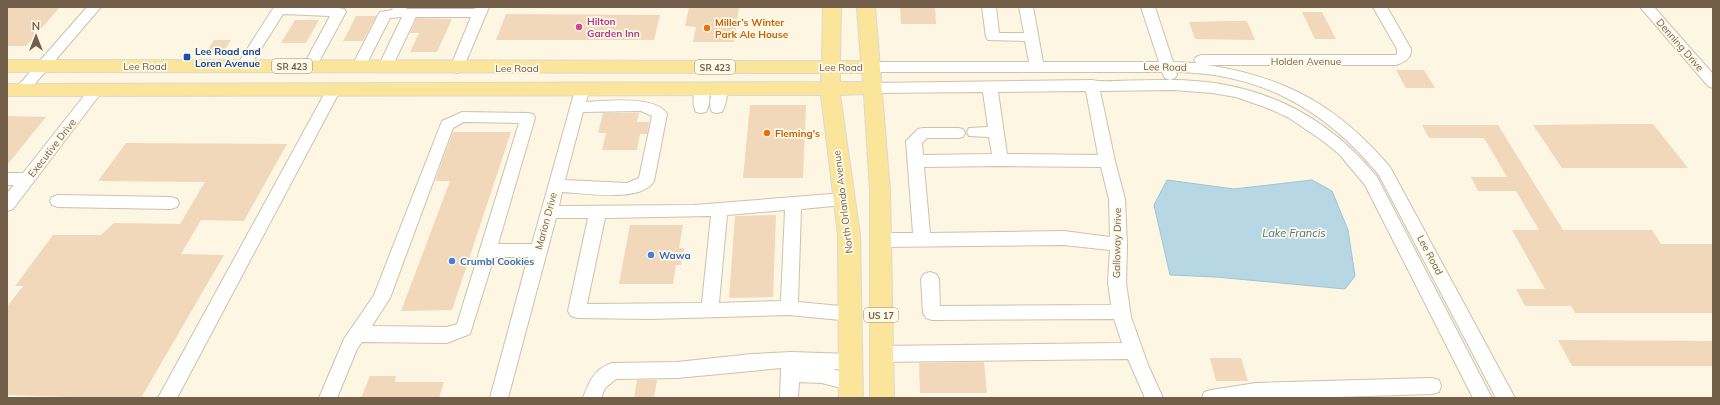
<svg xmlns="http://www.w3.org/2000/svg" width="1720" height="405" font-family="Mulish,sans-serif">
<rect width="100%" height="100%" fill="#fcf6e2"/>
<polygon fill="#b7d7e5" stroke="#9dc5d6" points="1167,180 1234,189 1312,180 1332,191 1348,230 1355,276 1345,289 1216,277 1170,275 1154,205"/>
<g fill="#f1d8ba">
<polygon points="7,7 60,7 26,46 7,46"/>
<polygon points="689,7 739,7 734,42 693,42 696,27 685,26"/>
<polygon points="900,7 935,7 936,24 901,24"/>
<polygon points="1302,12 1322,12 1336,39 1315,39"/>
<polygon points="506,14 660,15 654,40 496,40"/>
<polygon points="356,16 376,16 363,41 343,41"/>
<polygon points="417,18 452,19 437,52 410,52 419,33 410,33"/>
<polygon points="295,20 319,20 306,43 281,43"/>
<polygon points="1228,21 1247,21 1255,40 1195,39 1189,22"/>
<polygon points="214,40 231,40 222,54 205,54"/>
<polygon points="1396,70 1424,70 1435,88 1406,88"/>
<polygon points="750,105 806,105 803,178 743,178"/>
<polygon points="603,113 639,113 637,122 649,122 647,134 640,134 637,150 602,150 606,133 598,133"/>
<polygon points="7,116 46,117 7,165"/>
<polygon points="1619,124 1653,124 1688,168 1562,168 1533,125"/>
<polygon points="1422,125 1498,125 1563,230 1652,230 1661,244 1713,244 1713,313 1575,313 1571,306 1525,306 1516,289 1545,289 1512,230 1539,230 1516,191 1478,191 1471,177 1507,177 1484,138 1429,138"/>
<polygon points="453,132 511,132 452,310 401,311 450,181 435,181"/>
<polygon points="126,143 287,144 244,221 201,220 181,254 224,255 141,398 70,398 71,397 7,395 7,307 23,286 15,286 53,235 101,235 114,223 180,224 205,182 98,181"/>
<polygon points="776,215 773,297 729,298 735,216"/>
<polygon points="630,225 683,225 679,248 684,248 681,265 676,265 673,284 619,284"/>
<polygon points="1558,340 1713,341 1713,366 1572,366"/>
<polygon points="1210,358 1241,358 1248,381 1216,381"/>
<polygon points="984,362 987,393 920,393 919,363"/>
<polygon points="370,376 396,376 395,382 444,382 439,398 361,398"/>
<polygon points="637,380 657,380 654,398 634,398"/>
</g>
<g fill="none" stroke-linecap="round" stroke-linejoin="round">
<defs>
<g id="minor">
<polygon points="87,7 101,7 27,93 22,95 17,93 15,90 17,87"/>
<polygon points="274,7 339,8 344,9 346,12 315,69 310,71 305,69 303,66 330,16 283,14 249,68 244,70 239,68 237,65"/>
<polygon points="393,7 407,7 406,9 475,9 475,7 489,7 462,71 457,73 452,71 450,68 471,17 416,17 392,67 390,70 385,72 380,70 378,67 402,17 390,18 364,69 359,71 354,69 352,66 378,15 380,12 392,10"/>
<path d="M982,7H996L999,33H1024L1019,7H1033L1043,62H1159L1141,7H1155L1173,62L1196,63L1194,60L1196,57L1201,55H1395L1397,54V49L1373,7H1387L1411,49C1411,59 1405,62 1396,65H1207C1286,77 1338,106 1390,167L1515,398H1496L1379,175C1326,110 1261,73 1176,72L1177,75L1175,78L1170,80L1165,78L1162,72H871L866,70L864,67L866,64L871,62H1029L1025,41L988,40L986,37Z"/>
<polygon points="1640,7 1654,7 1713,74 1713,88 1708,86"/>
<path d="M1092,80C1100,82 1109,81 1116,81C1135,80 1153,80 1171,80C1254,80 1324,112 1377,177L1492,398H1473L1365,185L1339,154L1323,141L1289,118L1270,109L1236,97L1212,93L1173,90L1100,91L1115,161L1125,199L1127,245L1126,283L1131,317L1148,365L1163,398H1145L1128,359L881,362L875,360L872,354L875,348L881,346L1122,343L1114,319L932,320L926,318L923,313L921,279L924,274L930,272L936,274L939,279L940,306L1111,305L1108,283L1110,250L1064,245L880,247L874,245L872,240L874,235L880,233H913L906,141L918,129L923,128H958L963,129L965,133L963,137L958,138H927L922,143L923,155L992,154L989,137L969,136L967,132L969,128L988,127L983,92L873,93L868,91L866,88L868,85L873,83ZM1086,91L1098,155L1007,154L998,92ZM1000,166L1101,167L1109,199L1110,237L1064,231L930,233L924,167Z"/>
<polygon points="334,84 339,86 341,89 177,398 158,398 327,89 329,86"/>
<path d="M702,84L707,86C711,92 710,105 706,112L701,113L696,112C692,105 693,92 697,86Z"/>
<path d="M720,84L725,86C729,92 726,105 722,112L717,113L712,112C708,105 711,92 715,86Z"/>
<polygon points="96,85 101,87 103,90 101,93 13,209 7,211 7,193 14,185 7,185 7,173 23,173 91,87"/>
<path d="M582,85L587,87L589,90L586,102C606,101 656,95 667,114L654,181C642,203 584,193 562,192L559,206L694,205L844,193L850,195L852,199L850,203L844,205L801,209L798,302L851,307L857,309L860,314L857,319L851,321L789,315L650,319L577,318L571,316L568,311L588,218H556L508,398H490L528,257H494L470,334L447,343L362,342L357,349L337,398H319L344,339L374,295L442,121L462,112L528,113L533,114L535,118L498,244H532L575,90L577,87ZM641,111L652,116L639,178L627,183L565,180L583,112ZM464,122L519,123L457,324L447,327L372,326L390,298L453,128ZM785,210L781,301L719,303L727,215ZM711,216L702,303L587,304L605,218Z"/>
<polygon points="58,195 171,197 177,199 179,203 177,207 171,209 58,207 52,205 50,201 52,197"/>
<path d="M791,352L851,354L857,356L860,362L857,368L851,370L832,369L859,377L861,383L859,389L852,391L822,383L799,382L798,398H780L781,368L677,378L616,379L605,388L601,398H583C589,382 594,369 612,363L677,362L752,354Z"/>
<polygon points="1432,378 1439,380 1441,386 1439,392 1432,394 1304,398 1202,398 1204,392 1211,390 1256,383"/>
</g>
<path id="major" d="M823,7H841L840,61H861L857,7H875L890,191L894,398H870V191L864,94L840,95L860,235L863,398H839L838,235L821,95L7,96V84L821,82V73L7,72V60L822,61ZM840,73H862L863,82H840Z"/>
</defs>
<use href="#minor" stroke="#cfc1ac" stroke-width="2"/>
<use href="#major" stroke="#ddd8d3" stroke-width="2"/>
<use href="#minor" fill="#fff" fill-rule="evenodd"/>
<use href="#major" fill="#fae59a" fill-rule="evenodd"/>
</g>
<circle fill="#d1479c" stroke="#fff9e8" stroke-width="1.5" cx="579" cy="27" r="4"/>
<g fill="#e8710a" stroke="#fff9e8" stroke-width="1.5">
<circle cx="707" cy="28" r="4"/>
<circle cx="767" cy="133" r="4"/>
</g>
<rect fill="#1a4fb4" stroke="#fff9e8" stroke-width="1.5" x="183" y="53" width="8" height="8" rx="2"/>
<g fill="#3f7fe0" stroke="#fff9e8" stroke-width="1.5">
<circle cx="651" cy="255" r="4"/>
<circle cx="452" cy="261" r="4"/>
</g>
<g text-anchor="middle" dominant-baseline="central" stroke-width="3.5" stroke-linejoin="round" paint-order="stroke">
<g fill="#fff9e8" stroke="#9d8c79" stroke-width="1">
<rect x="272" y="59" width="40" height="14" rx="3"/>
<rect x="695" y="60" width="40" height="14" rx="3"/>
<rect x="864" y="308" width="34" height="14" rx="3"/>
</g>
<g font-size="9" font-weight="bold" fill="#735e49">
<text x="292" y="66">SR 423</text>
<text x="715" y="67">SR 423</text>
<text x="881" y="315">US 17</text>
</g>
<g font-size="10" font-weight="bold" fill="#b23c85" stroke="#fff9e8" text-anchor="start">
<text x="587" y="21">Hilton<tspan x="587" dy="12">Garden Inn</tspan></text>
</g>
<g font-size="10" font-weight="bold" fill="#c56008" stroke="#fff9e8" text-anchor="start">
<text x="715" y="22">Miller’s Winter<tspan x="715" dy="12">Park Ale House</tspan></text>
<text x="775" y="133">Fleming's</text>
</g>
<g font-size="10" fill="#735e49" stroke="#fff9e8">
<text transform="translate(1680 45) rotate(49)">Denning Drive</text>
<text x="1306" y="61">Holden Avenue</text>
<text x="145" y="66">Lee Road</text>
<text x="841" y="67">Lee Road</text>
<text transform="translate(1165 67) rotate(1)">Lee Road</text>
<text x="517" y="68">Lee Road</text>
<text transform="translate(52 148) rotate(-52)">Executive Drive</text>
<text transform="translate(843 202) rotate(-97)">North Orlando Avenue</text>
<text transform="translate(546 221) rotate(-75)">Marion Drive</text>
<text transform="translate(1117 243) rotate(-89)">Galloway Drive</text>
<text transform="translate(1430 255) rotate(62)">Lee Road</text>
</g>
<g font-size="10" font-weight="bold" fill="#164399" stroke="#fff9e8" text-anchor="start">
<text x="195" y="51">Lee Road and<tspan x="195" dy="12">Loren Avenue</tspan></text>
</g>
<g font-size="10" font-weight="bold" fill="#366cbe" stroke="#fff9e8" text-anchor="start">
<text x="659" y="255">Wawa</text>
<text x="460" y="261">Crumbl Cookies</text>
</g>
<g font-size="11" font-style="italic" fill="#46778d" stroke="#fff9e8">
<text x="1294" y="233">Lake Francis</text>
</g>
</g>
<rect width="1720" height="405" fill="none" stroke="#735e49" stroke-width="16"/>
<g transform="translate(36 36)" stroke="#fff9e8" stroke-width="3" paint-order="stroke">
<path d="M0-3L7 15L0 10L-7 15Z" fill="#735e49"/>
<text y="-6" font-size="11" font-weight="bold" text-anchor="middle" fill="#735e49">N</text>
</g>
</svg>
